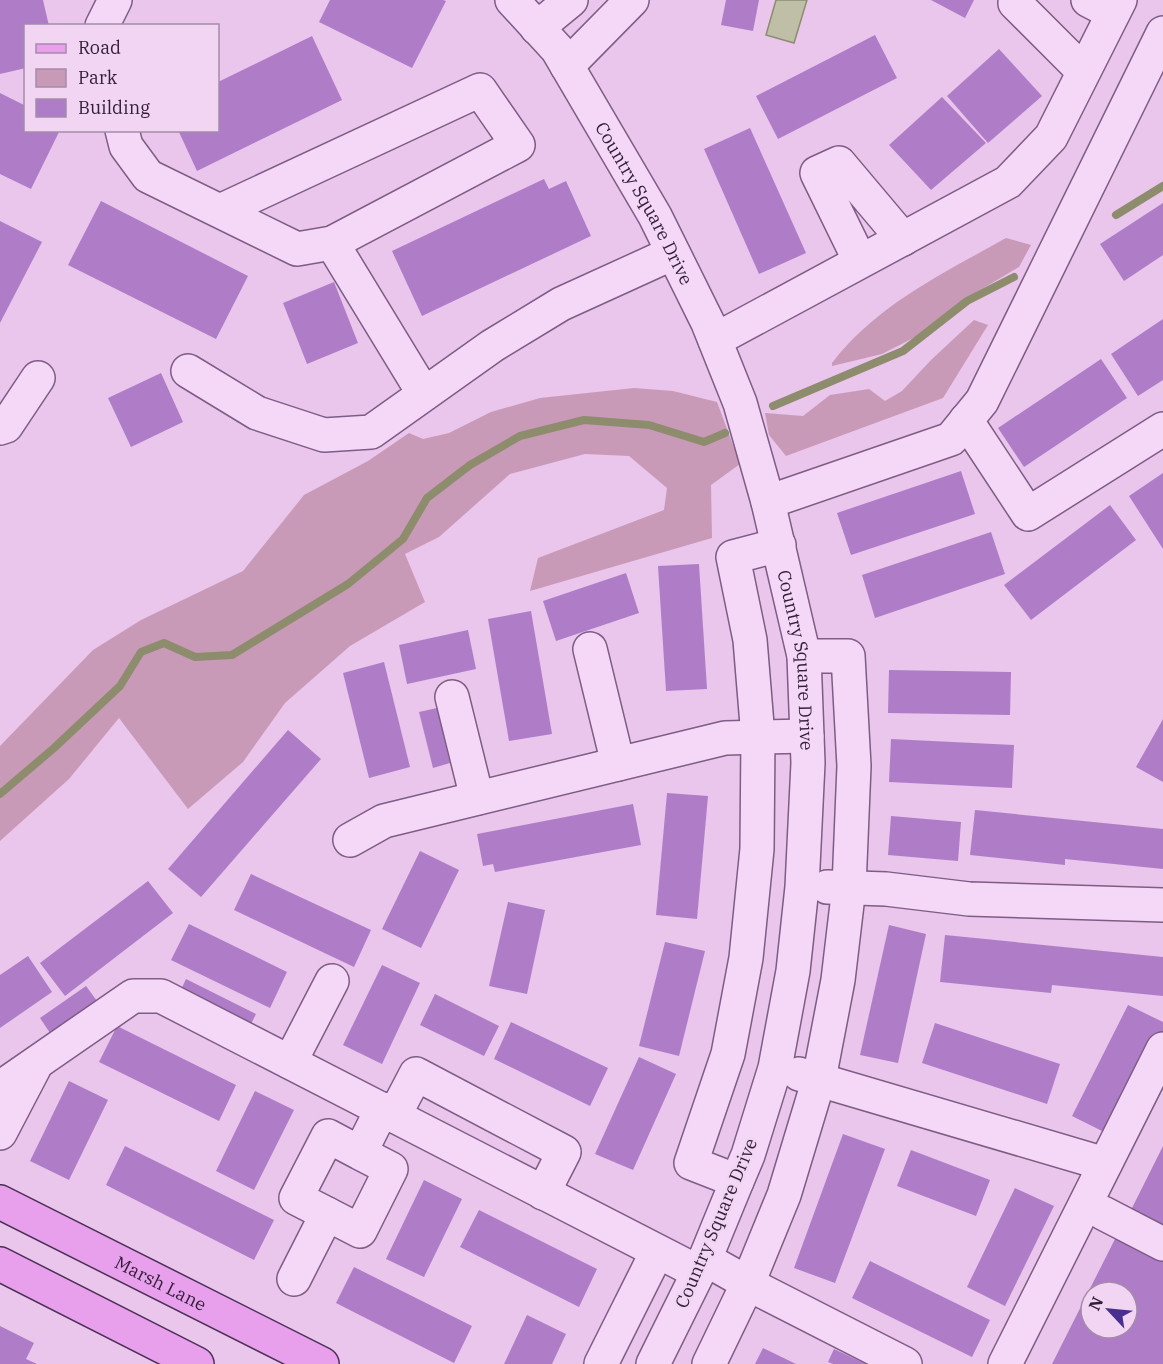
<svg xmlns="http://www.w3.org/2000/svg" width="1163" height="1364" font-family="'IBM Plex Serif',serif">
<rect width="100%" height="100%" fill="#eac5ec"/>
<g fill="#c99ab8">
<path d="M1006,238L1031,245L1019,267L967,298L929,330L882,354L832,366V363C876,305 944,273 1006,238Z"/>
<polygon points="974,320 988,325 943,398 786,456 769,435 765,413 803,416 830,395 869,389 885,401 902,391 931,360"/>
<polygon points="634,388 673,391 717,402 740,464 711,485 712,538 530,591 538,558 664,510 667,488 629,456 585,454 510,474 439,537 405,554 425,602 350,646 285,703 243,762 188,809 119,718 69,779 0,841 0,746 93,650 141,620 243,571 304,495 368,461 409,433 423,439 449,433 491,412 540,398"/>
</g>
<polygon fill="#bfbea7" stroke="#8d8d6e" stroke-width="1.5" points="776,0 807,0 794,43 766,35"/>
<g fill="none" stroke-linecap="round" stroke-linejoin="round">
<g stroke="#8d8d6e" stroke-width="8">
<polyline points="1116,215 1163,186"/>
<polyline points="773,406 903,351 967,301 1014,277"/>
<polyline points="0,794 54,748 120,686 141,652 164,643 195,657 232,655 348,584 403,539 427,498 470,465 520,436 584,420 649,425 704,442 725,433"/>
</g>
</g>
<g fill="#af7dc8" fill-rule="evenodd">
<polygon points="0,0 43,0 49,26 26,26 26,68 0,74"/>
<polygon points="330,0 443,0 446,1 412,68 319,22"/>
<polygon points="726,0 759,0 753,31 721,25"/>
<polygon points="931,0 974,0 965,18"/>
<polygon points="875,35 897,78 778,139 756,96"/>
<polygon points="312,36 342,100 197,171 178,130 218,130 218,82"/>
<polygon points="999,49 1042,96 988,143 947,96"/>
<polygon points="0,93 26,106 26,130 60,130 31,189 0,174"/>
<polygon points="942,97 986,143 931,190 889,145"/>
<polygon points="750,128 806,253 759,274 704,149"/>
<polygon points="544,179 549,189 566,181 591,236 422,316 392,251"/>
<polygon points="101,201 248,276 216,339 68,265"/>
<polygon points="1163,203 1163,255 1124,281 1100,244"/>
<polygon points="0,221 42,242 0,323"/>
<polygon points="334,282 358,343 307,364 283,303"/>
<polygon points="1163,319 1163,380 1138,396 1111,354"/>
<polygon points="1101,359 1127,398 1024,467 998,428"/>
<polygon points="161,373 183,422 131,447 108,398"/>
<polygon points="961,471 975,514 851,555 837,513"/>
<polygon points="1163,473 1163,549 1129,496"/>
<polygon points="1110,505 1136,540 1031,620 1004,585"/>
<polygon points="991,532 1005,574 875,618 862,575"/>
<polygon points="699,564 707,689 666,691 658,566"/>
<polygon points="626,573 639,613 556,641 543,601"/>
<polygon points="531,611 552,734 509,741 488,619"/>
<polygon points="468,630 476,669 407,684 399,645"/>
<polygon points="384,662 410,767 369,778 343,673"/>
<polygon points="889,670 1011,672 1010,715 888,713"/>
<polygon points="437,708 450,763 433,768 419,712"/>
<polygon points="1163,719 1163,782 1136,767"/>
<polygon points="288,730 321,759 201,897 168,869"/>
<polygon points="891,739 1014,745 1012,788 889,782"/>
<polygon points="667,793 708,796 697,919 656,915"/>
<polygon points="633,804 641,845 495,872 493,864 483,866 477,834"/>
<polygon points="975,810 1163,829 1163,869 1065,859 1065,865 970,855"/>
<polygon points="891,816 961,822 958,861 888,855"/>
<polygon points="420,851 459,870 421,948 382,929"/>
<polygon points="251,874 371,930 354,967 234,910"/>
<polygon points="148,881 173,913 65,996 40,963"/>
<polygon points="508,902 545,910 527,994 489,986"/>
<polygon points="189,924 287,972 270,1008 171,960"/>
<polygon points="889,925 926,934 898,1063 860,1055"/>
<polygon points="945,935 1163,957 1163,996 1052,985 1051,993 940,982"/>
<polygon points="665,942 705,951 679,1056 639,1046"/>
<polygon points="28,956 52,992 0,1028 0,975"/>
<polygon points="382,965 420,983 382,1064 343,1045"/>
<polygon points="186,979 256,1014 249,1028 179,994"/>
<polygon points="86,986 97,1001 50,1033 40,1018"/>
<polygon points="435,994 499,1026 484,1056 420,1025"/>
<polygon points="1128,1005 1163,1022 1163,1031 1110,1135 1072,1116"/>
<polygon points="511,1022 608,1068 590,1106 494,1059"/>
<polygon points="935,1023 1060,1064 1047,1104 922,1063"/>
<polygon points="117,1026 236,1085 219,1121 99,1062"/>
<polygon points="639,1057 676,1074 633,1170 595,1154"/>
<polygon points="69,1081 108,1100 69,1180 30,1161"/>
<polygon points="255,1091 294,1110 254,1190 216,1171"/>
<polygon points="843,1134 885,1149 835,1283 794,1268"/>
<polygon points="125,1146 274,1220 254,1260 106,1185"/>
<polygon points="1163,1146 1163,1231 1129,1214"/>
<polygon points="911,1150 990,1180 976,1216 897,1186"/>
<polygon points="424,1180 462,1199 424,1277 386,1259"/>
<polygon points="1015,1188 1054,1206 1005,1306 967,1287"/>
<polygon points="479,1210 597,1269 579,1307 460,1247"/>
<path d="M1116,1237L1163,1261V1364H1052ZM1091,1292H1127V1328H1091Z"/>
<polygon points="870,1261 990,1320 972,1357 852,1298"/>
<polygon points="354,1267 472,1326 454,1363 336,1303"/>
<polygon points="527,1315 566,1334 552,1364 504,1364"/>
<polygon points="0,1326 34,1343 26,1359 37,1364 0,1364"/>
<polygon points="763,1348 796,1364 755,1364"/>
<polygon points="834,1349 866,1364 833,1364 828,1362"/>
</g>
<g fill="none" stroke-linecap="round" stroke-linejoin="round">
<defs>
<g id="minor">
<path id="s1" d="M512,0L557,49L655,216L708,323L740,403L768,502L804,656L808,763L802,887L793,971L775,1068L748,1155L737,1181L705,1259L653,1364"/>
<polyline points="1017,0 1015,3 1083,71"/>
<polyline points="1088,0 1113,13"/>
<polyline points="102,26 115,0"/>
<polyline points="537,28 571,0"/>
<polyline points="567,66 632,0"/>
<polyline points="122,130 126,146 148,176 297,249 332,243 518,145 480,90 220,211"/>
<polyline points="332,243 424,394"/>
<polyline points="860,261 817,173 839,163 903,239"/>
<polyline points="715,340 1008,182 1051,137 1120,0"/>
<polyline points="188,371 257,413 324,435 371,432 492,346 561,304 673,253"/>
<polyline points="966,420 1028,514 1163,429"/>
<polyline points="0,428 6,426 38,378"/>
<polyline points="768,502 951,439 982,401 1163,33"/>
<polyline points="590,649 618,764"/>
<polyline points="452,697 477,798"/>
<polyline points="350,840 384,821 725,738 807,736"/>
<polyline points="827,887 886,889 969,899 1163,905"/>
<polyline points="290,1062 332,981"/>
<polyline points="799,1074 1105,1164"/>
<polyline points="0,1088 133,996 161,996 698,1272"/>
<polyline points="394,1116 416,1074 564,1152 543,1193"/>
<polyline points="0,1133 34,1068"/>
<polyline points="360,1153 328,1136 296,1198 360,1231 391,1169 360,1153 382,1109"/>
<polyline points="737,1181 691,1163 728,1054 746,958 757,849 758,737 750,640 733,557 779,545"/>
<polyline points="1103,1213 1163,1244"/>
<polyline points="705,1259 760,1290 905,1364"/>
<polyline points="294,1279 327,1214"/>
<polyline points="601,1364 657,1252"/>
<polyline points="709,1364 748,1283 784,1195 819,1079 838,980 849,887 854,766 848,656 804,656"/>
<polyline points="1005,1364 1163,1049"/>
</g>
<g id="major">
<path id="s2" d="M0,1202L322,1364"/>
<polyline points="0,1264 197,1364"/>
</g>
</defs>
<use href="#minor" stroke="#7d5c86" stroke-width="36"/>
<use href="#major" stroke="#4a3054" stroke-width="36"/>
<use href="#minor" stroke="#f5d8f7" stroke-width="33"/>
<use href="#major" stroke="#e89fec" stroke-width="33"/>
</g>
<g text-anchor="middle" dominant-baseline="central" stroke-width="5" stroke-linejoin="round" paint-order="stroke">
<g font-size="18" fill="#301f37" stroke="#f2d4f3">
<text stroke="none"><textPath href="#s1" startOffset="244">Country Square Drive</textPath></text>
<text stroke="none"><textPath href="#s1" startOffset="730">Country Square Drive</textPath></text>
<text transform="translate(716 1223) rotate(-67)">Country Square Drive</text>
<text stroke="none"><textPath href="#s2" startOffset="180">Marsh Lane</textPath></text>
</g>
</g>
<rect x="24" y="24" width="195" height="108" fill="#f2d4f3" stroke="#a48ca8" stroke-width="1.5"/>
<rect x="36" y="44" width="30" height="9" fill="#e89fec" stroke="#a48ca8" stroke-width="1.5"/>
<text x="78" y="54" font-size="18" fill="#301f37">Road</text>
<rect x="36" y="69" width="30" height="18" fill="#c99ab8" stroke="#a48ca8" stroke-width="1.5"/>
<text x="78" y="84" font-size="18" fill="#301f37">Park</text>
<rect x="36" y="99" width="30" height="18" fill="#af7dc8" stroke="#a48ca8" stroke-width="1.5"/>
<text x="78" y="114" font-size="18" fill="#301f37">Building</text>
<g transform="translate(1109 1310) rotate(296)"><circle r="28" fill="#f2d4f3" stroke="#a48ca8" stroke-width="1.5"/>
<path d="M0-4.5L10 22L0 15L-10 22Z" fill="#483091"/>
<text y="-9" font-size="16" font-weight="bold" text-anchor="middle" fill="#301f37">N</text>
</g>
</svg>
